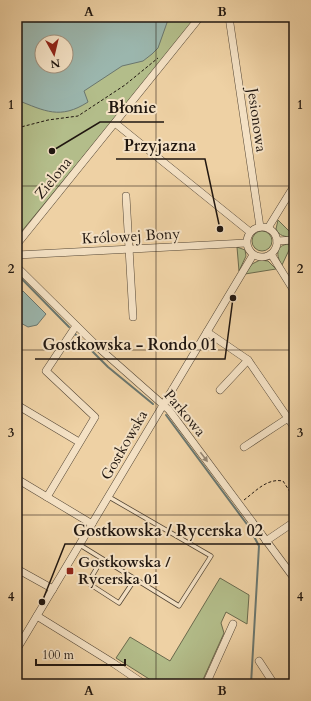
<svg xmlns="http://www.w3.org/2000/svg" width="311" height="701" font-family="Cardo,serif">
<rect width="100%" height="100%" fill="#eed1a4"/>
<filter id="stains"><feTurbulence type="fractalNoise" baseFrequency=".005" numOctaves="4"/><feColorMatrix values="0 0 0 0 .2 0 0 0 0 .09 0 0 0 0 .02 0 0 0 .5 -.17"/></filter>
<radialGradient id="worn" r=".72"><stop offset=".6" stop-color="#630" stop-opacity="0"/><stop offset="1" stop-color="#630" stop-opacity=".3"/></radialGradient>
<g fill="#b3bd8a" stroke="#6a6a4d" fill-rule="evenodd">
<path d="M17,17H198L17,237ZM42,42H66V66H42Z"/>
<path d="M278,220L293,235V237C285,237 279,236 276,229Z"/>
<circle cx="262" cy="241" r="10"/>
<path d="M289,244L290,248L282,265C276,256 275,245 289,244Z"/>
<polygon points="237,247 245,250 246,256 239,271"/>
<polygon points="260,260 268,261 276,269 245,274 252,264"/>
<polygon points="220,578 249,595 247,624 226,612 221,623 224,633 201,684 157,684 116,658 130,637 170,661"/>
</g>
<g fill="#9bb6ad" stroke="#6a766e" fill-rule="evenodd">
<path d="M17,17H169L158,48L152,54L143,61L122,66L84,91L88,102C60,120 45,111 17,100ZM42,42H66V66H42Z"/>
<polygon points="23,291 46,314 37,325 28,327 17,321 17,294"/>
</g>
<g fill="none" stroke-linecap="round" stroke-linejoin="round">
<g stroke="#6a766e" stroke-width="2">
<polyline points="17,274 69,327"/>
<polyline points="75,334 108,367 153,404"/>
<polyline points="166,415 249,527 259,546 251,684"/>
</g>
<defs>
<g id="lane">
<polyline points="80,545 179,606 211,556 109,497"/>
<polyline points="102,559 88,583 119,603 135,579"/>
</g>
<g id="street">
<polyline points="229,17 260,227"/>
<polyline points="115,123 250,232"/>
<polyline points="126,196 133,317"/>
<circle cx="262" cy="242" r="15"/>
<polyline points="268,228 294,186"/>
<polyline points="277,241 294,240"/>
<polyline points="17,244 200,17"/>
<polyline points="271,254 294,291"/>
<polyline points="17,255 246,243"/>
<polyline points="17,267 100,349 169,410 294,578"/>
<polyline points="207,332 248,360 294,427"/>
<polyline points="220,390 248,360"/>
<polyline points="17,405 79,442"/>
<polyline points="244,447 288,418"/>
<polyline points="17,479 92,524"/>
<polyline points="47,497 95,417 46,371 76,326"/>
<polyline points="266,541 294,522"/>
<polyline points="17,569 53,589"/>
<polyline points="37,616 113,663 144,684"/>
<polyline points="17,649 253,255"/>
<polyline points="259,661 274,684"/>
<polyline points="206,684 233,624"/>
</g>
</defs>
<use href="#lane" stroke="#544635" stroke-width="5"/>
<use href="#street" stroke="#544635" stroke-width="8"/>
<g stroke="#211710" stroke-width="1" stroke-dasharray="3 2" stroke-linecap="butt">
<polyline points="17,128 48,120 78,116 125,85 158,58"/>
<path d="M244,500C256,491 267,478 283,481L294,498"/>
</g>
<use href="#lane" stroke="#f4e1c4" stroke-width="3.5"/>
<use href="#street" stroke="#f4e1c4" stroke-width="7"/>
</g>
<defs><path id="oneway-solid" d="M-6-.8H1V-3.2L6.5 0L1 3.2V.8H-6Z"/></defs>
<use fill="#958673" href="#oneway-solid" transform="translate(204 457) rotate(53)"/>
<path fill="none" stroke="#211710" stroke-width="1" stroke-opacity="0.55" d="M156,17V684M17,186H294M17,350H294M17,515H294"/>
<rect fill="#8f2418" stroke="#f4e1c4" stroke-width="1.5" x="66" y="567" width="8" height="8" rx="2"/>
<g text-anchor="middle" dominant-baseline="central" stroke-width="4" stroke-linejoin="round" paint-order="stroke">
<g font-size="15" fill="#211710" stroke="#f4e1c4">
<text transform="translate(257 120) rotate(82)">Jesionowa</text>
<text transform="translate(53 178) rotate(-51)">Zielona</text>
<text transform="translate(131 236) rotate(-3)">Królowej Bony</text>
<text transform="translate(185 413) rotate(50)">Parkowa</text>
<text transform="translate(124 445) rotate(-60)">Gostkowska</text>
</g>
<g font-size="15" font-weight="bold" fill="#211710" stroke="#f4e1c4" text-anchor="start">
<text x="78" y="562">Gostkowska /<tspan x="78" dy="17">Rycerska 01</tspan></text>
</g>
</g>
<path fill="none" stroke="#211710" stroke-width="1.5" d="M52 151L100 122H164M220 229L205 159H116M233 298L225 359H35M42 602L65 544H271"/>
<g fill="#211710" stroke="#f4e1c4" stroke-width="1.5">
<circle cx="52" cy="151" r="4"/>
<circle cx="220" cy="229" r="4"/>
<circle cx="233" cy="298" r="4"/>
<circle cx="42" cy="602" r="4"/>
</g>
<g font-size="16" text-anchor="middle" font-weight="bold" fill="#211710" stroke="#f4e1c4" stroke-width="4" stroke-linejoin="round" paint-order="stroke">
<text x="132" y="113">Błonie</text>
<text x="160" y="151">Przyjazna</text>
<text x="130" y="350">Gostkowska - Rondo 01</text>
<text x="168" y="536">Gostkowska / Rycerska 02</text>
</g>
<rect width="311" height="701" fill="none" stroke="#eed1a4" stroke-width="44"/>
<g transform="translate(54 54) rotate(172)"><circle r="19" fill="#f4e1c4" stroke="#a0907c"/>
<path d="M0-3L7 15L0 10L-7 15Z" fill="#8f2418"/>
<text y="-6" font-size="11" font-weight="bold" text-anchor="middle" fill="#211710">N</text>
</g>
<path d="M36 659v6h89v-6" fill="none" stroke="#211710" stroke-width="2"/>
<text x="42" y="659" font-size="12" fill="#211710" stroke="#f4e1c4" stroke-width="3" paint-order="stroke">100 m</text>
<rect x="22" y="22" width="267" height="657" fill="none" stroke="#211710" stroke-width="1.5"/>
<g font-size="13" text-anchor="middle" font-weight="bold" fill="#211710">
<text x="89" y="16">A</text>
<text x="222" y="16">B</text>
<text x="11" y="109">1</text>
<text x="300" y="109">1</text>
<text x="11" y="273">2</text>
<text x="300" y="273">2</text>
<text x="11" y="437">3</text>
<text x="300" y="437">3</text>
<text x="11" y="601">4</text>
<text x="300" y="601">4</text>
<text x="89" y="695">A</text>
<text x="222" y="695">B</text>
</g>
<rect width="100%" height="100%" filter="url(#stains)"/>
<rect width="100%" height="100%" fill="url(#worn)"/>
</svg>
